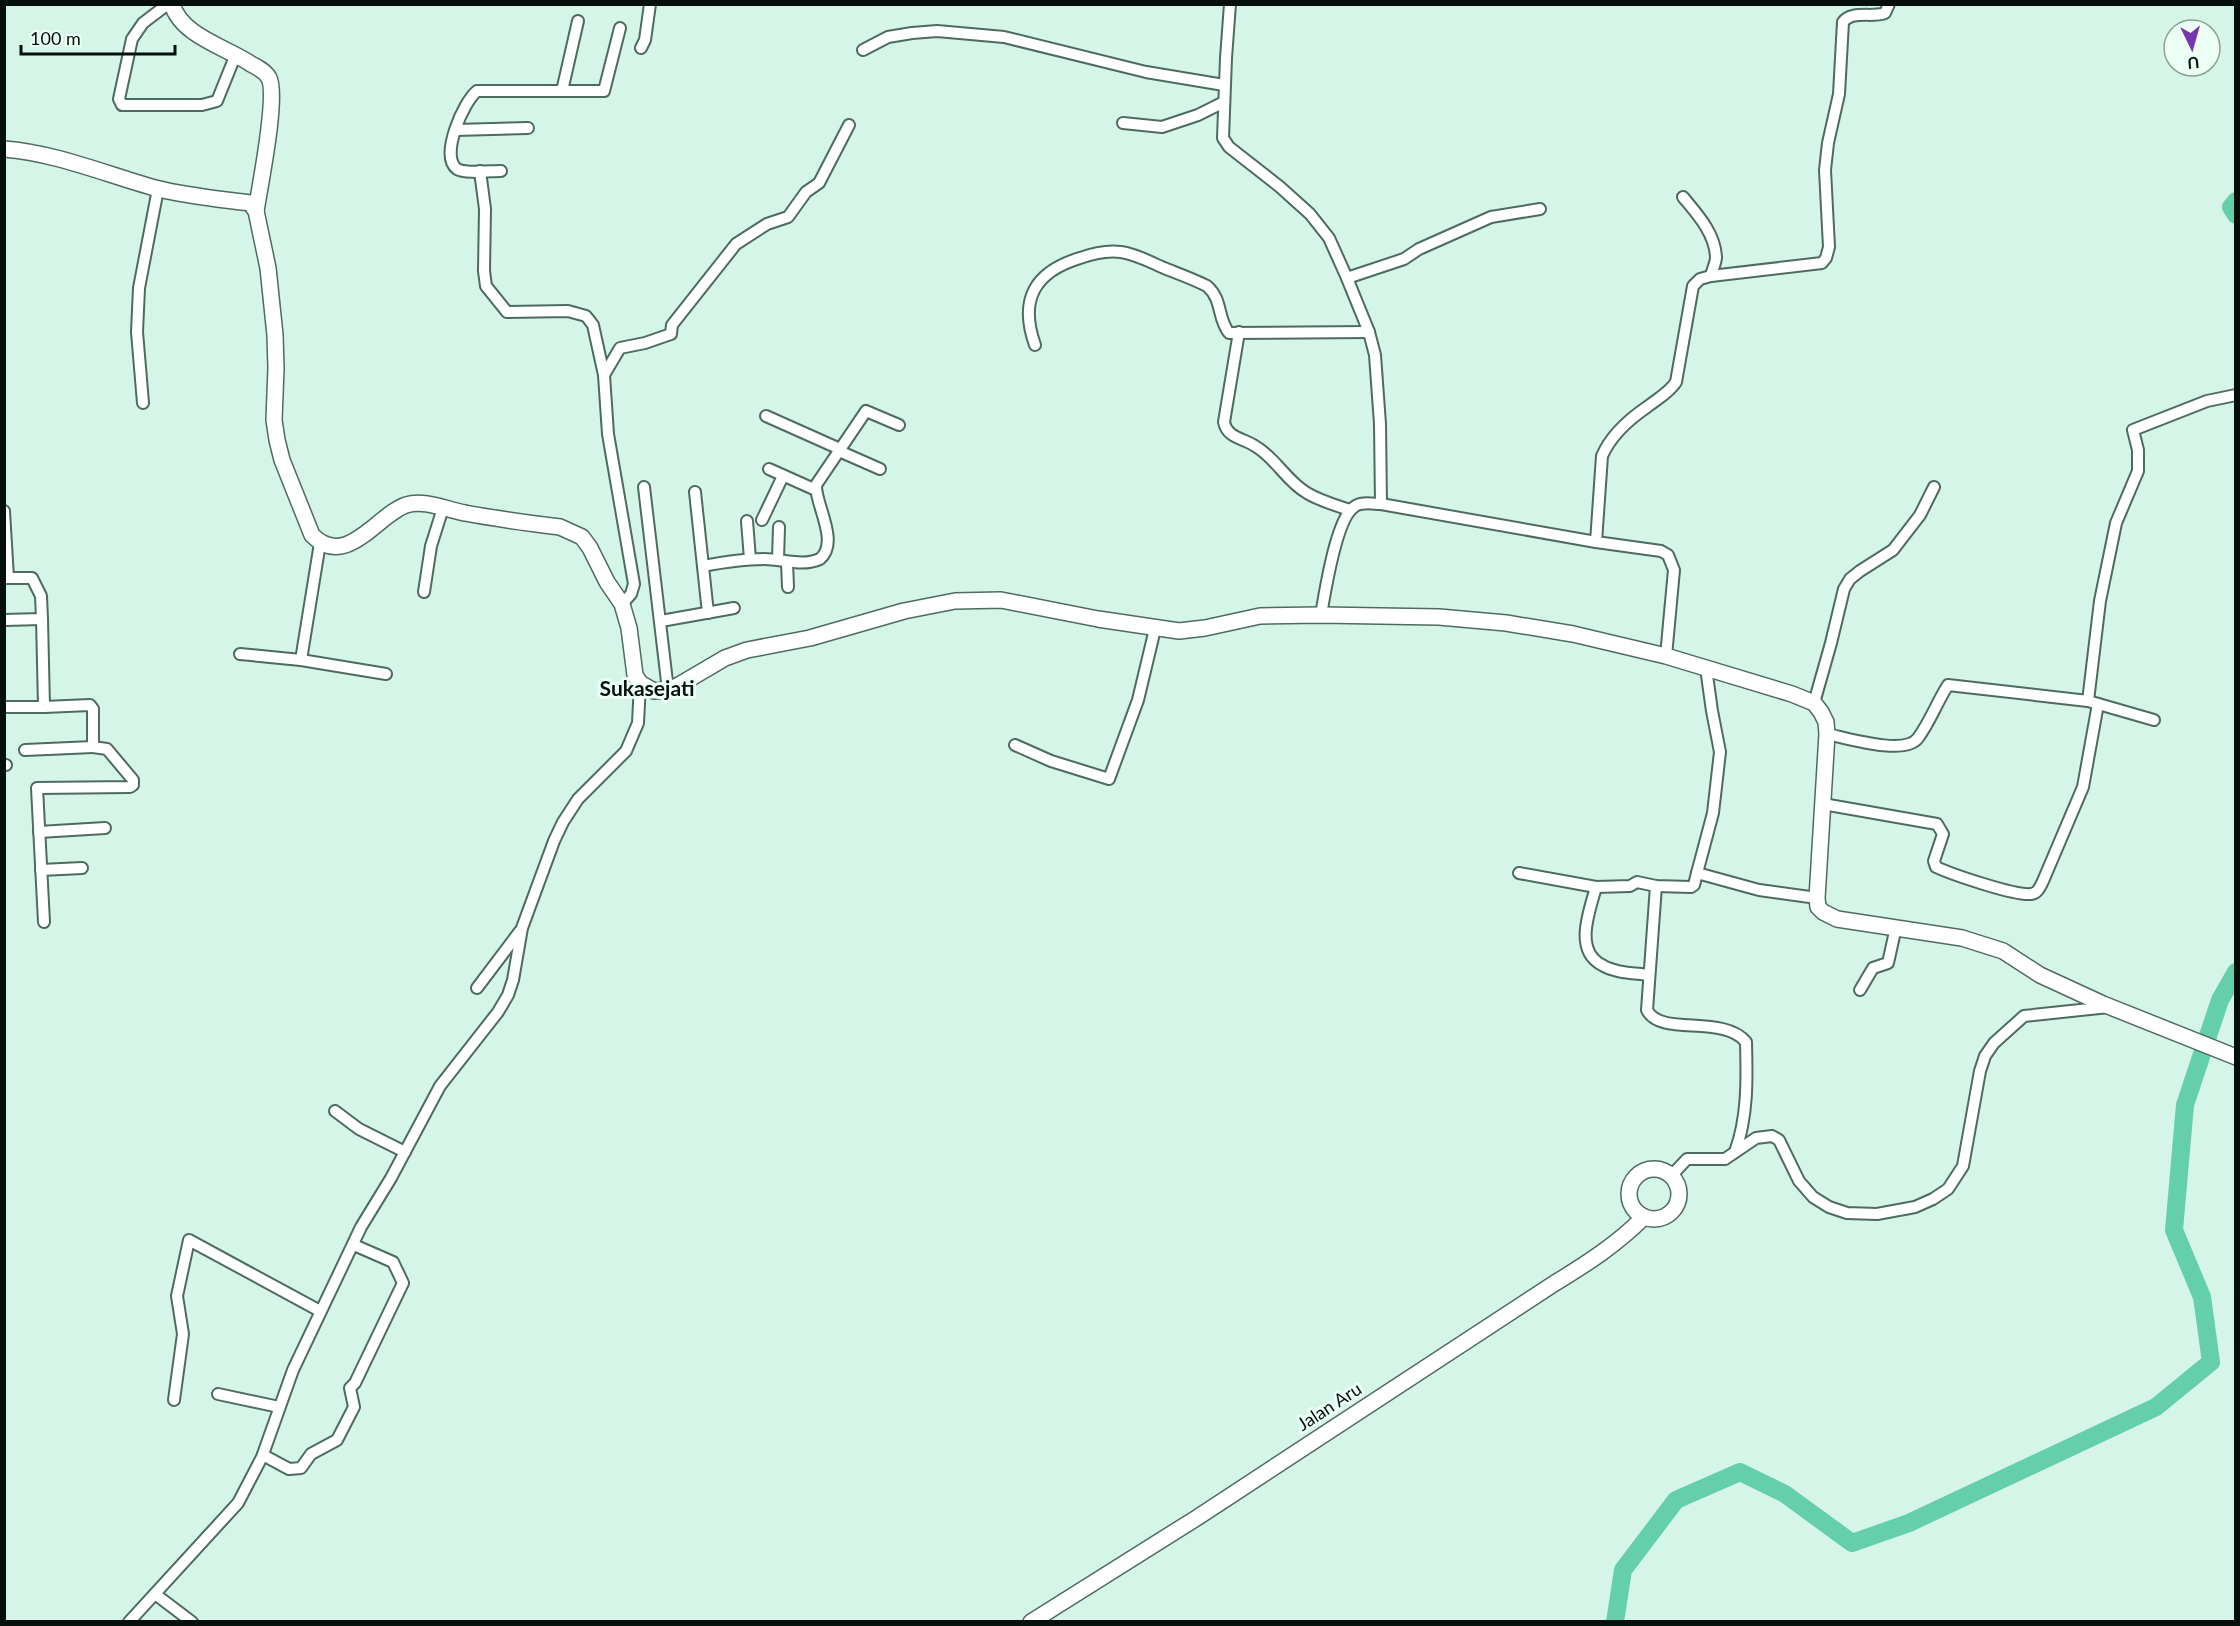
<svg xmlns="http://www.w3.org/2000/svg" width="2240" height="1626" font-family="Lato,sans-serif">
<rect width="100%" height="100%" fill="#d4f5e7"/>
<g fill="none" stroke-linecap="round" stroke-linejoin="round">
<g stroke="#64cfaa" stroke-width="18">
<polyline points="2236,201 2231,207 2236,215"/>
<polyline points="1615,1622 1623,1570 1676,1500 1740,1472 1785,1494 1852,1543 1909,1523 2156,1407 2211,1362 2202,1297 2174,1230 2185,1105 2220,1000 2236,972"/>
</g>
<defs>
<g id="street">
<polyline points="168,4 143,23 132,39 119,99 122,105 202,105 217,101 236,54"/>
<path d="M1230,4L1226,58L1223,138L1229,147L1280,187L1310,214L1329,238L1347,278L1369,332L1375,355L1380,424L1381,504C1373,504 1361,501 1354,507C1336,519 1325,592 1321,615"/>
<polyline points="641,48 645,40 650,4"/>
<polyline points="863,50 888,37 912,33 937,31 1004,37 1146,72 1224,85"/>
<polyline points="562,91 578,21"/>
<polyline points="1123,123 1162,127 1198,115 1224,102"/>
<polyline points="456,130 528,128"/>
<polyline points="480,171 485,209 484,271 486,286 507,312 568,311 586,316 593,325 604,375 608,434 634,584 631,594 622,604"/>
<path d="M501,171C491,171 465,174 457,169C439,156 464,101 477,91H604L620,28"/>
<path d="M1683,197C1697,214 1715,233 1716,257C1716,263 1712,270 1711,276"/>
<polyline points="1347,278 1404,259 1419,249 1491,217 1540,209"/>
<path d="M1239,332L1224,422C1227,438 1243,438 1255,446C1276,458 1286,481 1307,493C1320,501 1335,505 1350,510"/>
<path d="M1035,345C1019,300 1034,272 1080,258C1094,253 1107,250 1121,252C1136,254 1150,262 1164,268C1179,274 1193,279 1207,286C1223,300 1217,318 1229,333L1369,332"/>
<polyline points="604,375 620,348 645,343 671,334 672,325 736,244 767,224 788,217 806,192 819,183 849,125"/>
<polyline points="143,403 137,332 139,288 158,189"/>
<polyline points="766,416 840,449"/>
<polyline points="839,451 880,469"/>
<polyline points="769,469 816,490"/>
<polyline points="644,487 668,690"/>
<polyline points="695,492 708,613"/>
<polyline points="1381,504 1596,542 1661,551 1668,555 1674,570 1666,656"/>
<polyline points="4,511 8,578"/>
<polyline points="762,520 783,476"/>
<polyline points="747,521 750,559"/>
<path d="M1596,542L1602,456C1611,435 1628,420 1647,407C1657,399 1669,393 1676,382L1693,286L1700,279L1711,276L1822,263L1826,258L1829,247L1825,170L1828,143L1839,94L1843,22C1852,10 1872,18 1885,13L1889,4"/>
<polyline points="778,559 779,527"/>
<polyline points="787,562 788,587"/>
<path d="M703,566C724,562 743,559 764,559C783,559 802,567 820,559C840,542 815,504 816,485L866,411L899,425"/>
<polyline points="4,578 32,578 41,596 42,619 4,620"/>
<polyline points="424,592 431,546 443,508"/>
<polyline points="42,619 44,707 90,705 93,709 93,747 107,749 133,780 133,785 130,787 37,788 44,922"/>
<polyline points="661,621 734,608"/>
<polyline points="240,654 301,660 386,674"/>
<polyline points="301,660 320,543"/>
<polyline points="2088,701 2100,601 2116,523 2138,471 2138,450 2133,430 2207,401 2236,395"/>
<polyline points="1814,703 1831,643 1844,589 1850,579 1860,571 1893,550 1920,515 1934,487"/>
<polyline points="4,707 44,707"/>
<path d="M1827,734C1847,738 1905,756 1918,738C1930,722 1937,702 1948,685L2088,701L2154,720"/>
<polyline points="1015,745 1051,761 1109,779 1138,700 1155,629"/>
<polyline points="25,750 93,747"/>
<polyline points="4,765 6,765"/>
<path d="M1823,804L1937,824L1943,834L1934,861L1936,867C1951,874 2015,896 2031,894C2038,893 2040,887 2043,881L2083,787L2098,704"/>
<polyline points="39,832 105,828"/>
<polyline points="41,870 82,868"/>
<polyline points="1519,873 1596,887 1630,886 1637,882 1656,886 1691,887 1694,885 1697,873 1759,890 1817,898"/>
<polyline points="1697,873 1713,813 1720,752 1712,711 1706,668"/>
<path d="M1656,886L1647,1010C1660,1037 1723,1014 1746,1042C1747,1078 1748,1117 1735,1152"/>
<path d="M1596,887C1590,910 1573,950 1602,965C1615,973 1634,973 1648,975"/>
<polyline points="477,988 520,931"/>
<polyline points="1860,990 1873,968 1888,963 1896,927"/>
<polyline points="335,1111 359,1129 405,1152"/>
<polyline points="1672,1175 1687,1159 1725,1159 1756,1138 1772,1136 1779,1140 1799,1181 1813,1197 1829,1207 1847,1213 1877,1214 1915,1207 1933,1199 1948,1189 1963,1166 1980,1071 1985,1056 1994,1043 2024,1016 2109,1007"/>
<polyline points="218,1394 279,1407"/>
<polyline points="174,1400 183,1334 177,1296 189,1240 320,1311"/>
<polyline points="263,1455 289,1469 301,1468 311,1454 337,1440 354,1407 350,1388 355,1383 403,1283 393,1262 354,1245"/>
<polyline points="155,1594 192,1622"/>
<polyline points="129,1622 238,1503 262,1457 293,1370 361,1227 391,1178 440,1086 498,1012 508,995 513,980 522,928 554,841 563,822 578,799 626,751 638,723 640,683"/>
</g>
<g id="secondary">
<path d="M172,4C181,36 226,47 251,64C257,67 265,71 269,78C278,97 260,185 256,211"/>
<path d="M4,149C56,153 105,174 155,188C186,196 219,199 250,203L256,211L268,268L275,335L276,368L274,420L277,440L282,460L312,535C346,570 377,515 406,505C425,499 447,510 465,513C496,519 528,523 560,527L582,537L590,548L607,582L622,604L629,628L635,675L640,683L654,691L668,690L679,685L725,658L747,650L810,638L904,611L955,601L1001,600L1098,619L1179,631L1205,628L1260,616L1321,615L1439,617L1506,623L1573,634L1666,656L1792,694L1814,703L1821,712L1826,722L1827,734L1817,898L1818,907L1823,912L1837,919L1962,938L2003,951L2040,975L2103,1004L2236,1057"/>
<circle cx="1654" cy="1194" r="25"/>
<path d="M1031,1622L1195,1519L1555,1283C1588,1263 1617,1244 1644,1217"/>
</g>
</defs>
<use href="#street" stroke="#4e6b5f" stroke-width="14"/>
<use href="#secondary" stroke="#4e6b5f" stroke-width="18"/>
<use href="#street" stroke="#fff" stroke-width="10"/>
<use href="#secondary" stroke="#fff" stroke-width="15"/>
</g>
<g text-anchor="middle" dominant-baseline="central" stroke-width="6" stroke-linejoin="round" paint-order="stroke">
<g font-size="18" fill="#050f0b" stroke="#ebfff6">
<text transform="translate(1329 1406) rotate(-33)">Jalan Aru</text>
</g>
<g font-size="21" font-weight="bold" fill="#050f0b" stroke="#ebfff6">
<text x="647" y="687">Sukasejati</text>
</g>
</g>
<rect width="2240" height="1626" fill="none" stroke="#050f0b" stroke-width="12"/>
<g transform="translate(2192 48) rotate(175)"><circle r="28" fill="#ebfff6" stroke="#8f9f98" stroke-width="1.5"/>
<path d="M0-4.5L10 22L0 15L-10 22Z" fill="#7538ad"/>
<text y="-9" font-size="16" font-weight="bold" text-anchor="middle" fill="#050f0b">U</text>
</g>
<path d="M21 45v9h154v-9" fill="none" stroke="#050f0b" stroke-width="3"/>
<text x="30" y="45" font-size="18" fill="#050f0b" stroke="#ebfff6" stroke-width="4.5" paint-order="stroke">100 m</text>
</svg>
